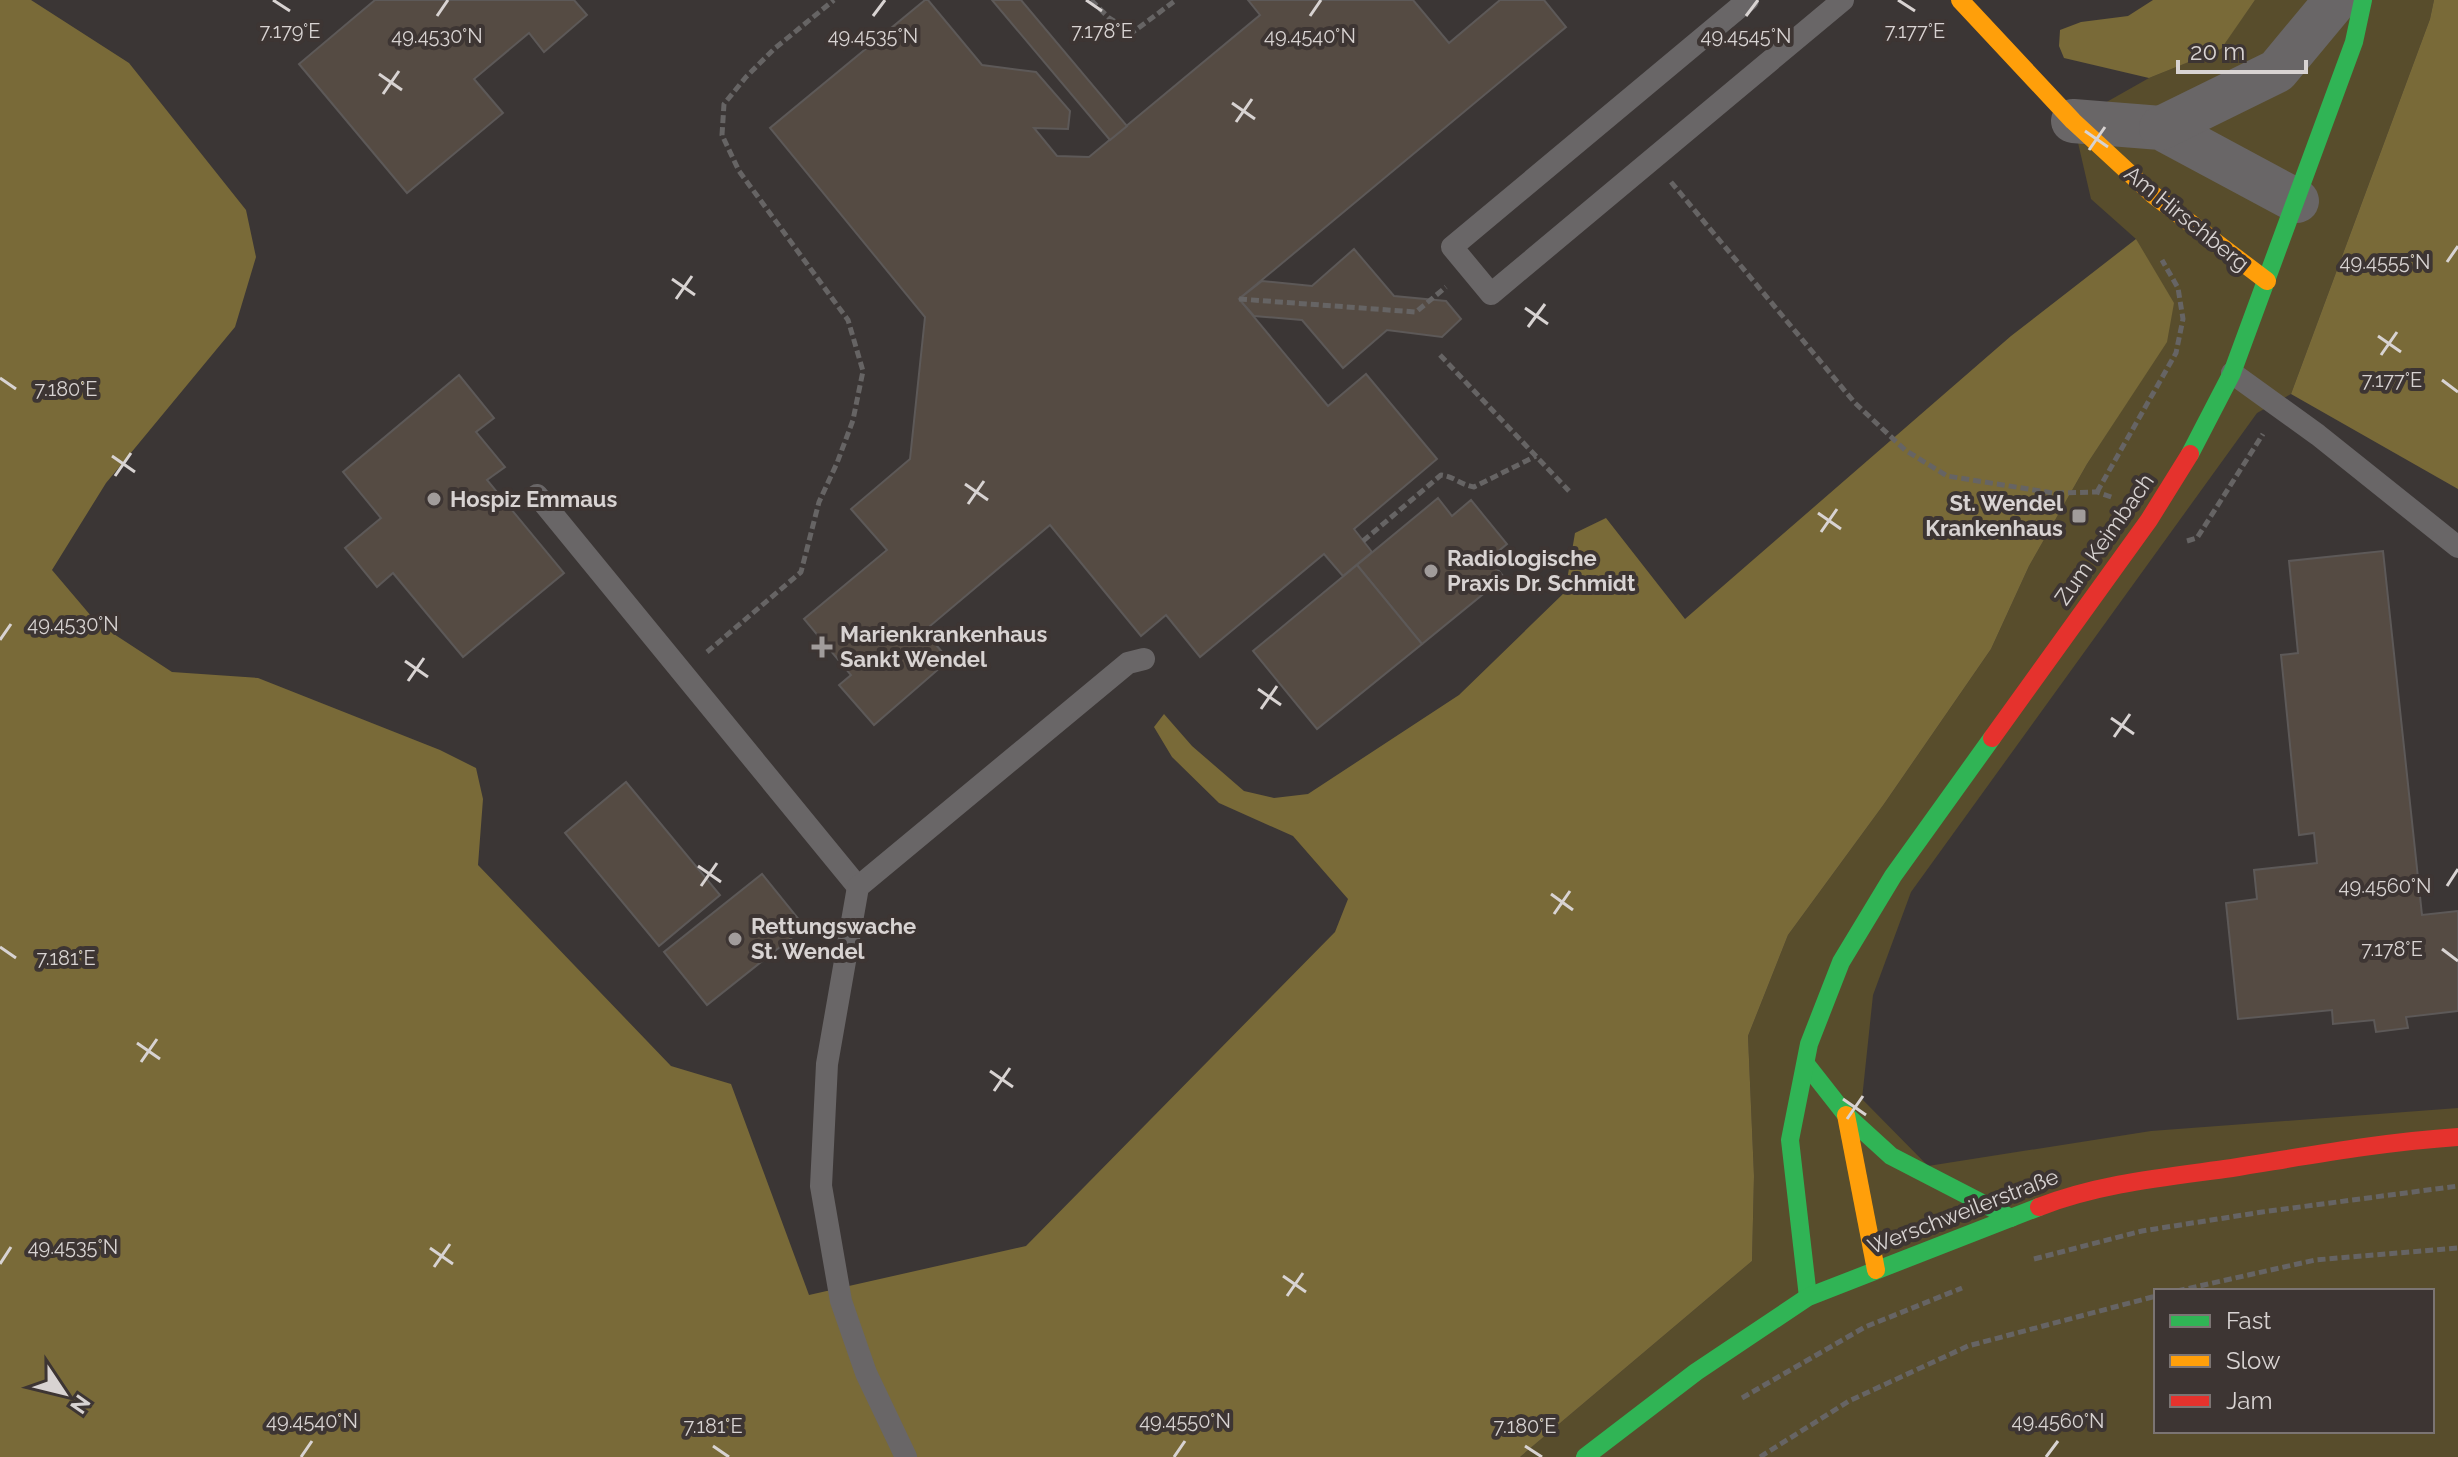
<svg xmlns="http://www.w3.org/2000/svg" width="2458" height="1457" font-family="Raleway,sans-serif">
<rect width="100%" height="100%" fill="#3b3635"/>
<path fill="#584d2c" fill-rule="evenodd" d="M2255,0H2434L2430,19L2291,394L2257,413L1911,892L1873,995L1862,1099L1928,1166L2151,1131L2458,1108V1457H1520L1752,1261L1754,1176L1748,1036L1788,935L1884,804L1991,649L2029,566L2087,464L2166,342L2136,239L2091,199L2073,121L2149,78L2220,49ZM2156,1291H2432V1431H2156Z"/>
<g fill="#796a38">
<polygon points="0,0 31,0 129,63 246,210 256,257 235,327 106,483 52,570 97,623 172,672 258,678 440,750 476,768 483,799 478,865 671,1066 731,1084 809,1295 1026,1246 1335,932 1348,899 1293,836 1219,803 1172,757 1154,727 1164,714 1192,746 1244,791 1274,798 1308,794 1459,695 1565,592 1575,533 1606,518 1685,619 2011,336 2136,239 2174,303 2167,342 2087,464 2029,566 1991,649 1884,804 1788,935 1748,1036 1754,1176 1752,1261 1520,1457 0,1457"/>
<polygon points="2153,0 2255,0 2221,49 2149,78 2064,58 2059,46 2060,30 2081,22 2128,16"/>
<polygon points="2434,0 2458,0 2458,489 2291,394 2430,19"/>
</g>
<g fill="#554b43" stroke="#5d5958" stroke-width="2">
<polygon points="375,0 574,0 587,15 544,52 529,33 474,79 503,113 407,193 299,64"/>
<polygon points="925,0 928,0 982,65 1036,72 1070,111 1068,129 1034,128 1057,156 1089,157 1260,15 1248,0 1413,0 1449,43 1500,0 1544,0 1566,27 1239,299 1328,406 1366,374 1437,459 1354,529 1372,552 1343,576 1324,554 1200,657 1166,615 1141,636 1050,525 924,631 949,660 874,725 839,685 851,675 804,619 887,550 851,509 910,459 925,317 770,128"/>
<polygon points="992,0 1021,0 1127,126 1110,140"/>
<polygon points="1354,249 1394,296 1446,301 1461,319 1442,337 1387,330 1343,368 1302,320 1254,316 1239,299 1262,281 1312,286"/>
<polygon points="459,375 494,418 476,432 505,467 487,480 564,573 463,657 393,573 377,587 345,548 381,518 343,472"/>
<polygon points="1438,498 1452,516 1471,500 1507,544 1489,559 1504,577 1422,644 1357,565"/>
<polygon points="2383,551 2422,915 2458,911 2458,1011 2406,1017 2408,1028 2376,1032 2374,1020 2333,1024 2332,1010 2238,1019 2226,903 2257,899 2254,870 2317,863 2314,833 2299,835 2281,655 2298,653 2289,561"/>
<polygon points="1357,565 1422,644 1317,729 1253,651"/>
<polygon points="626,782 720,895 659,946 565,833"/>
<polygon points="762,874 805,927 707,1005 664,952"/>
</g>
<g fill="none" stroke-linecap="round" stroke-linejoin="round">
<g stroke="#666464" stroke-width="5" stroke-dasharray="8 4" stroke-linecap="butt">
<polyline points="1091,0 1109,18 1133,32 1176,0"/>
<polyline points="1671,182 1855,403 1905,450 1947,476 2053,493 2097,492 2114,498"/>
<polyline points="1239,299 1416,312 1446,287"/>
<polyline points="1440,355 1569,491"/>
<polyline points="2097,492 2176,353 2183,319 2178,288 2162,260"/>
<path d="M1363,541L1441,475C1453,476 1461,485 1474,487L1536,456"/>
<polyline points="2187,541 2197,538 2263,434"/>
<polyline points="707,652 801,572 819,502 837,463 853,420 863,371 848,320 739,171 722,135 724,104 746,77 774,49 834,0"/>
<polyline points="2034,1259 2142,1231 2262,1212 2458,1186"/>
<polyline points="2177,1291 2315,1260 2458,1248"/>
<polyline points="1742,1398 1865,1327 1962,1288"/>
<polyline points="1760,1457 1849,1401 1968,1346 2156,1296"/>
</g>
<g stroke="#696667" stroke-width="22">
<polyline points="1748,0 1452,247 1491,294 1843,0"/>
<polyline points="2232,373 2318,435 2458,547"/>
<polyline points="537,495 858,887"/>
<polyline points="906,1457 866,1373 841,1301 821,1186 827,1064 858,887 1128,663 1144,659"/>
</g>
<g stroke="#696667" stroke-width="44">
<polyline points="2073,121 2161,128 2297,201"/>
<polyline points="2161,128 2277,71 2336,0"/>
</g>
<g stroke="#30b455" stroke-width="18">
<polyline points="2190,454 2232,373 2354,42 2363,0"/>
<polyline points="1806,1064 1846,1115 1891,1156 2011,1218"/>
<polyline points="1808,1297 1790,1140 1809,1044 1841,962 1893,876 1992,738"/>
<polyline points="1585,1457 1696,1372 1808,1297 2039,1207"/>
</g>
<g stroke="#ff9f0a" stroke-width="18">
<polyline points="1960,0 2073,121 2152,194 2267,281"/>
<polyline points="1846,1115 1876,1270"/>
</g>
<g stroke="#e5322d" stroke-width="18">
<polyline points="1992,738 2149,520 2190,454"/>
<path d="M2039,1207C2100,1183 2168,1177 2232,1168C2307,1156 2382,1142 2458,1137"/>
</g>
</g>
<path fill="none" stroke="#d8d3d2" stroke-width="3" d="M273,0L290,11M1086,0L1102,11M1898,0L1915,11M437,16L448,0M873,16L885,0M1310,16L1321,0M1746,16L1758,0M379,74L402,90M383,94L399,71M1232,103L1255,119M1236,122L1252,99M2085,131L2108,147M2089,150L2105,127M2447,262L2458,246M672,279L695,295M676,299L692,276M1525,308L1548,324M1528,327L1545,304M2378,336L2401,352M2381,355L2397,332M0,378L16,389M2442,380L2458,392M112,456L135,472M115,476L131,453M965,484L988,500M968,504L984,481M1818,513L1841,529M1821,532L1837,509M0,640L11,624M405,661L428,677M408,681L424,658M1258,689L1281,705M1261,709L1277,686M2111,718L2134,734M2114,737L2130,714M698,866L721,882M701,886L717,863M2447,886L2458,869M1551,894L1573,910M1554,914L1570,891M0,947L16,958M2442,949L2458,961M137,1043L160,1059M141,1062L157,1039M990,1071L1013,1087M994,1091L1010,1068M1843,1099L1866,1115M1847,1119L1863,1096M430,1248L453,1264M0,1264L11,1247M434,1267L450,1244M1283,1276L1306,1292M1287,1296L1303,1273M713,1446L729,1457M1525,1446L1542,1457M301,1457L312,1441M1174,1457L1185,1441M2046,1457L2058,1441"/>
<g fill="#a19c9b" stroke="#3d3533" stroke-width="3">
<circle cx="434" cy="499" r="8"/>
<rect x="2071" y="508" width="16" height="16" rx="4"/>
<circle cx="1431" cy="571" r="8"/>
<path d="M818 635h8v8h8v8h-8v8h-8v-8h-8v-8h8z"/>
<circle cx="735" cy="939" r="8"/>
</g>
<g text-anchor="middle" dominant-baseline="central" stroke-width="8" stroke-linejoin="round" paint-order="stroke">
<g font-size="22" fill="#d8d3d2" stroke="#3d3533">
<text transform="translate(2187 218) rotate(39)">Am Hirschberg</text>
<text transform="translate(2104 539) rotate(-55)">Zum Keimbach</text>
<text transform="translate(1963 1211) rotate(-21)">Werschweilerstraße</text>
</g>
<g font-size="22" font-weight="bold" fill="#d8d3d2" stroke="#3d3533" text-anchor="start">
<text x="450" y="499">Hospiz Emmaus</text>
<text x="2063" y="503" text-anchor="end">St. Wendel<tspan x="2063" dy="25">Krankenhaus</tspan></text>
<text x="1447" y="558">Radiologische<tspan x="1447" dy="25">Praxis Dr. Schmidt</tspan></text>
<text x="840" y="634">Marienkrankenhaus<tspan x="840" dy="25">Sankt Wendel</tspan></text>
<text x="751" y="926">Rettungswache<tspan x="751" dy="25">St. Wendel</tspan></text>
</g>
</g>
<g font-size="20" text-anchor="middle" fill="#d8d3d2" stroke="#3d3533" stroke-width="8" stroke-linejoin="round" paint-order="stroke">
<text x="290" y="38">7.179°E</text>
<text x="1102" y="38">7.178°E</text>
<text x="1915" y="38">7.177°E</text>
<text x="437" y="43">49.4530°N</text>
<text x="873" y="43">49.4535°N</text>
<text x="1310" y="43">49.4540°N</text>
<text x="1746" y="43">49.4545°N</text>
<text x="2385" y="269">49.4555°N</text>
<text x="2392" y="387">7.177°E</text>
<text x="66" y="396">7.180°E</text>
<text x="73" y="631">49.4530°N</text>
<text x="2385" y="893">49.4560°N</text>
<text x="2392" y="956">7.178°E</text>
<text x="66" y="965">7.181°E</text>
<text x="73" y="1254">49.4535°N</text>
<text x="312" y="1428">49.4540°N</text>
<text x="1185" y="1428">49.4550°N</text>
<text x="2058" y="1428">49.4560°N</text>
<text x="713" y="1433">7.181°E</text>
<text x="1525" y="1433">7.180°E</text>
</g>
<rect x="2154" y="1289" width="280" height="144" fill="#3d3533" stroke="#7b7473" stroke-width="2"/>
<rect x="2170" y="1315" width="40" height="12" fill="#30b455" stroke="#7b7473" stroke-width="2"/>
<text x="2226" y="1329" font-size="24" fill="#d8d3d2">Fast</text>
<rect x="2170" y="1355" width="40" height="12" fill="#ff9f0a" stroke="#7b7473" stroke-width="2"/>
<text x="2226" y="1369" font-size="24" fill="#d8d3d2">Slow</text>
<rect x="2170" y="1395" width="40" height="12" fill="#e5322d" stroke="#7b7473" stroke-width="2"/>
<text x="2226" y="1409" font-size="24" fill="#d8d3d2">Jam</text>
<g transform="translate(64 1393) rotate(125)" stroke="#3d3533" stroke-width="6" paint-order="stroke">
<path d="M0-6L14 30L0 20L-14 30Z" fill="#d8d3d2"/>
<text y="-12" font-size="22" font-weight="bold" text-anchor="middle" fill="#d8d3d2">N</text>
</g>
<path d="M2178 60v12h128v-12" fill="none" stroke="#d8d3d2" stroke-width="4"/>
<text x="2190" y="60" font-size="24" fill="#d8d3d2" stroke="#3d3533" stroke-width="6" paint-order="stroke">20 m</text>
</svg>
